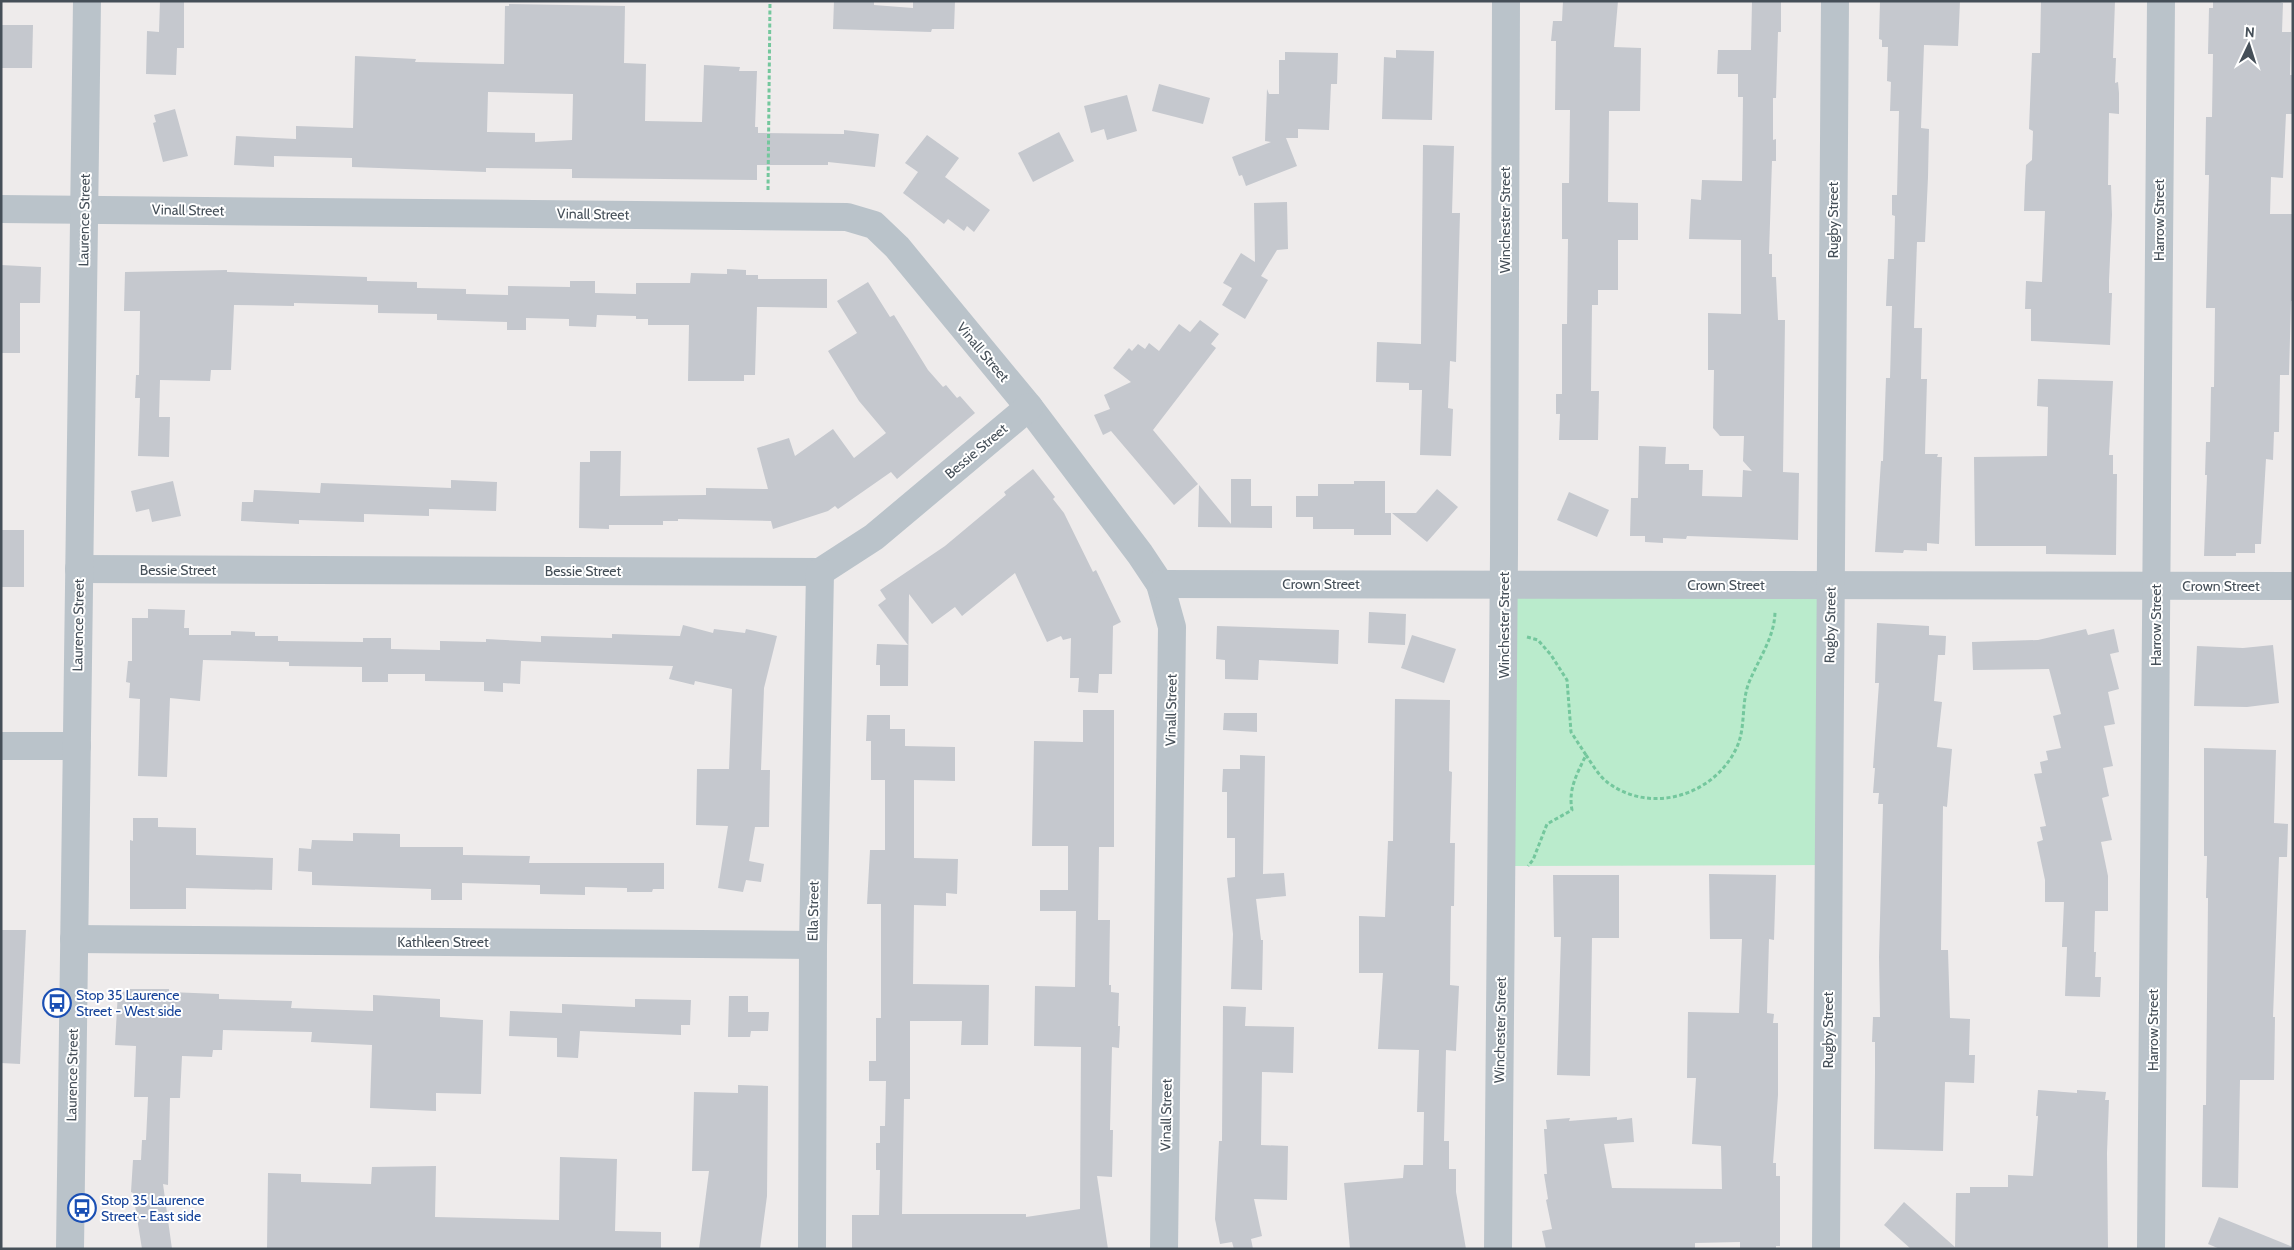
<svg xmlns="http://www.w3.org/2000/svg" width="2294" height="1250" font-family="Cabin,sans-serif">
<rect width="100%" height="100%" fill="#eeebeb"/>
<polygon fill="#baebcc" points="1508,585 1826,586 1824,865 1508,866"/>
<g fill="#c5c8ce" fill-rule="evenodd">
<polygon points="160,1 184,1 184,48 177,48 176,75 146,74 147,31 159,32"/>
<polygon points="834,1 874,2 874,5 913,8 913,1 955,1 954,29 932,29 931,32 833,29"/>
<polygon points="1563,1 1618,1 1614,47 1641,48 1640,111 1609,111 1608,202 1638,203 1638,240 1618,240 1618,290 1598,290 1598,305 1592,305 1591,391 1599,391 1598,440 1559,440 1560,414 1556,414 1556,394 1562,394 1562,324 1567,324 1568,239 1562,239 1562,183 1569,183 1570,110 1555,110 1556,41 1551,41 1553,21 1562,21"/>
<polygon points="1752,1 1781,1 1781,32 1778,32 1776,98 1773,98 1773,140 1776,139 1776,161 1772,161 1769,254 1772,254 1772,277 1776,277 1778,320 1785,320 1783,472 1799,473 1798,540 1687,536 1686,539 1663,538 1663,543 1645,542 1645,536 1630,536 1631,498 1638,498 1639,446 1666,447 1665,464 1689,464 1689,470 1703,470 1702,496 1742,497 1743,470 1752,471 1743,461 1744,436 1720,436 1713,428 1714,370 1708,370 1708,313 1741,314 1741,240 1689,239 1691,199 1701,200 1702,180 1742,181 1743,97 1738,97 1738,74 1717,74 1718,50 1751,50"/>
<polygon points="1880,1 1960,1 1958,46 1924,45 1921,128 1929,129 1928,177 1925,242 1917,242 1914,328 1922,328 1921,379 1927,379 1925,454 1938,454 1937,457 1942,457 1939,544 1927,543 1927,551 1904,550 1903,553 1875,552 1881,461 1883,461 1886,378 1890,378 1892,306 1886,306 1888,259 1894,259 1895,216 1892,215 1892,195 1897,195 1899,111 1890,111 1891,82 1887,81 1888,47 1882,47 1882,40 1879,39"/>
<polygon points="2041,1 2115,1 2113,58 2116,58 2115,83 2118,82 2119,93 2119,114 2109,113 2108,185 2111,185 2112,215 2109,281 2109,293 2112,293 2110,345 2031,341 2031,309 2025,309 2026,281 2042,282 2045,211 2024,211 2025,184 2026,165 2032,160 2033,131 2029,129 2032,53 2040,53"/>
<polygon points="2213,1 2277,1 2283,3 2282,32 2291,32 2290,75 2293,75 2293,114 2286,114 2283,178 2271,177 2270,214 2293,214 2293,301 2291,301 2289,375 2280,375 2279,432 2274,432 2273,460 2266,459 2261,544 2255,544 2255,553 2236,553 2236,556 2204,556 2207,475 2205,475 2206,442 2210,442 2211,387 2214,387 2215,308 2206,308 2209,175 2205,175 2206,117 2212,117 2213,54 2208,54 2209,8 2213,8"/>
<path d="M509,4L625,6L624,63L646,64L645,121L702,122L704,65L740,67L739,71H757L755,127H758V133L844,134V130L879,134L875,167L828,162V165H757V180L572,178V169L486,168V172L352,167V158L274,156V167L234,165L236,136L296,139V126L353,128L355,56L416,59L415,62L504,64L505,6H509ZM488,92L573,94L572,140L535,142V133L487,132Z"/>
<polygon points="1,25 33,25 32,68 1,68"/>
<polygon points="1396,50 1434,51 1432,120 1382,119 1384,57 1396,58"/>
<polygon points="1285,52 1338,53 1337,84 1331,84 1329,130 1298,129 1298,138 1286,138 1297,166 1246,186 1242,175 1239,176 1232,157 1271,142 1265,141 1267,89 1269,94 1279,94 1279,60 1285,60"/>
<polygon points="1159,84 1210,98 1203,124 1152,111"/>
<polygon points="1127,95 1137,131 1107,140 1104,129 1091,133 1084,106"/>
<polygon points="175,109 188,156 163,162 153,123 156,122 154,115"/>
<polygon points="1059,132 1074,161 1033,182 1018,153"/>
<polygon points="927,135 959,158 945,177 990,210 974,232 967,226 964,231 948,219 944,224 903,193 918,172 905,163"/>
<polygon points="1423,145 1454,146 1452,213 1460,213 1456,362 1450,361 1448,408 1453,409 1451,456 1420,455 1422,390 1409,390 1409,383 1376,382 1377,342 1421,344"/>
<polygon points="1287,202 1288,249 1277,250 1261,276 1268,280 1245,319 1222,305 1232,288 1223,283 1241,253 1255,262 1254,203"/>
<polygon points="1,265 41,267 40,303 20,303 20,353 1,353"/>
<polygon points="727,269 746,270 746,275 758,275 758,279 827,279 827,308 757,307 755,375 744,375 744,381 688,381 689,325 648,325 648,319 636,319 636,316 597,315 596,327 569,326 569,319 526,318 526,330 507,330 507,322 437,320 437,314 378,313 378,305 294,303 294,306 234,305 231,370 211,370 210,381 160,380 159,417 170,417 169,457 138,456 140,398 135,398 136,375 139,375 140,311 124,311 125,272 227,270 227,272 367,277 367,281 417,282 417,288 466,289 466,294 508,295 508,286 570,287 570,281 595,281 595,293 636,294 636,283 690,283 691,273 727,274"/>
<polygon points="868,282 890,317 894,315 928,370 943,387 946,385 957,398 960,396 975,413 897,479 891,472 838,509 835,506 828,511 773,529 771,521 678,519 678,521 663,521 663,525 609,525 609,529 579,528 580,462 590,462 590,451 621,451 620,496 706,495 706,488 768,489 757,448 789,438 795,456 833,429 854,458 886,433 859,401 828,351 857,333 837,301"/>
<polygon points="1200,320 1219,334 1211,344 1216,348 1153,430 1198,484 1174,505 1111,431 1103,435 1094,415 1110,409 1104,395 1131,382 1113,368 1129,348 1132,351 1138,344 1145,349 1149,343 1159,351 1179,324 1190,332"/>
<polygon points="2038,379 2113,381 2109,455 2113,455 2113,474 2117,474 2116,555 2046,554 2046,546 1975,546 1974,457 2047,456 2048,407 2037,406"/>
<polygon points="1033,469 1055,497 1053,499 1064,513 1093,572 1096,570 1121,622 1113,626 1112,674 1099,674 1098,693 1078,692 1079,678 1070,678 1071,638 1063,640 1061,636 1047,642 1015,573 962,616 955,607 932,624 909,594 908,686 880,686 880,665 876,665 877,644 908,645 878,605 886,599 880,590 945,546 1006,495 1004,492"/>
<polygon points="1231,479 1251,479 1251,506 1272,506 1272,528 1198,527 1199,485 1231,524"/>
<polygon points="451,480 497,482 496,511 429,509 429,516 364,514 364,522 299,520 299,524 241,521 242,502 253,502 254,490 320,493 321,483 451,488"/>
<polygon points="173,481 181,516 152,522 149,509 136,512 131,491"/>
<polygon points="1354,481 1385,481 1385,513 1391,513 1391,535 1354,535 1354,529 1313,529 1313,517 1296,517 1296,496 1318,496 1318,484 1354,484"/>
<polygon points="1437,489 1458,507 1427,542 1392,513 1416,513"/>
<polygon points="1569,492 1609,510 1597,537 1557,520"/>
<rect x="1" y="530" width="23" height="57"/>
<polygon points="148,609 185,610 184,628 189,628 189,635 231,635 231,631 255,632 255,636 278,636 278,641 363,642 363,638 391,638 391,649 440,650 440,641 486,642 486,639 541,642 541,636 612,638 612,634 680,636 683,625 713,633 714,629 745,633 746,629 777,636 764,688 761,770 770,770 769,827 755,827 749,861 764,864 761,882 746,880 743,892 718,888 728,826 696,825 697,769 729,769 732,689 695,681 694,685 669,679 673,666 521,661 520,684 503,683 503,692 484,691 484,682 425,681 425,674 388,674 388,682 362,682 362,667 289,666 289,662 203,660 200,701 170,698 167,777 138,776 140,699 129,698 130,683 126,682 128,661 132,661 132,618 148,618"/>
<polygon points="1369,612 1406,614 1405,645 1368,643"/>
<polygon points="1877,623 1929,626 1929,635 1946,636 1945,655 1938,655 1934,701 1942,702 1937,747 1952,749 1947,807 1943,806 1941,950 1948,950 1950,1018 1970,1019 1969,1055 1975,1055 1974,1083 1945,1082 1943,1151 1874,1149 1875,1073 1875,1042 1872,1042 1873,1017 1880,1017 1879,957 1883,804 1878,804 1879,793 1873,793 1875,768 1873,768 1879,683 1875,683"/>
<polygon points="1217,626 1339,630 1338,664 1259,660 1258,680 1225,679 1225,660 1216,659"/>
<polygon points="2086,629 2088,635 2114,629 2119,652 2110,654 2119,689 2108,692 2115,724 2104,726 2113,766 2103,768 2109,796 2102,798 2112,840 2101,842 2108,876 2108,911 2095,911 2094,952 2096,952 2095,977 2101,977 2100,997 2065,996 2067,947 2062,947 2064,902 2045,902 2045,880 2037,842 2043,840 2040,827 2046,826 2034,774 2042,773 2040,762 2048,760 2046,751 2061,748 2053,716 2061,714 2049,669 1973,670 1972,642 2038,640"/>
<polygon points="1412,635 1456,649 1444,683 1401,668"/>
<polygon points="2273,645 2279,703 2247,707 2194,706 2197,646 2243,648"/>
<polygon points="1395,699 1450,700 1449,771 1452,772 1450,843 1455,843 1454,906 1451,906 1450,985 1459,986 1456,1051 1446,1050 1444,1141 1449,1141 1449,1169 1456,1169 1456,1192 1466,1249 1350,1249 1344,1183 1403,1178 1404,1165 1423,1165 1424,1112 1417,1112 1419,1050 1378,1049 1383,973 1359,973 1359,916 1385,917 1388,841 1393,841"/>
<polygon points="1083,710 1114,710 1114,847 1099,847 1098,920 1110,920 1109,985 1111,985 1111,992 1119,993 1118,1026 1120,1026 1119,1048 1112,1047 1110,1130 1113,1130 1112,1177 1097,1176 1108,1249 852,1249 852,1215 879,1215 880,1170 876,1170 876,1143 880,1143 880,1126 885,1126 886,1081 869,1081 869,1061 876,1061 876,1018 881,1018 881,904 867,904 870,850 885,850 885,780 871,780 871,741 866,741 867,715 890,715 890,729 905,729 905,746 955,747 955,781 914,780 914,858 958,859 957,894 946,893 946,906 914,905 913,984 989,985 988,1045 961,1045 962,1021 910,1021 910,1099 904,1099 902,1214 1026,1214 1026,1217 1080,1209 1081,1047 1034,1046 1035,986 1075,987 1076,911 1040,911 1040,890 1068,890 1068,846 1032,846 1034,741 1083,742"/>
<polygon points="1224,713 1257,713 1257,732 1223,730"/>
<polygon points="2204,748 2276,750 2274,823 2288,824 2287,857 2279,857 2273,1017 2275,1017 2274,1080 2240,1080 2238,1188 2202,1187 2203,1105 2206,1105 2208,898 2206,898 2207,856 2204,856"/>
<polygon points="1240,755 1265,756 1263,874 1284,873 1286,896 1256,899 1261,940 1263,940 1262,990 1231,989 1233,934 1227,878 1235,877 1235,838 1227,838 1227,792 1222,792 1223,769 1240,769"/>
<polygon points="133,818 158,818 158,827 196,828 196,855 273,858 272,890 186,888 186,909 130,909 130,840 133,841"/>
<polygon points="353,833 400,834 400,847 463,847 463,855 530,856 529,863 664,863 664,889 653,889 652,892 627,892 627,888 585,887 585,895 540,894 540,885 462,883 462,900 431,900 431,889 312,885 312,872 298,871 299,848 311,849 312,840 353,841"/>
<polygon points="1709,874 1776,875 1774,940 1769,939 1767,1013 1774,1014 1773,1023 1778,1023 1778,1095 1773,1163 1776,1163 1776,1176 1780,1176 1780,1246 1776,1246 1776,1249 1740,1248 1740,1242 1695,1243 1695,1248 1546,1249 1542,1231 1552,1229 1546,1200 1548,1199 1544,1174 1547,1174 1544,1129 1547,1129 1546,1120 1570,1118 1569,1121 1617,1117 1617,1120 1632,1118 1634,1142 1604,1144 1612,1188 1722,1189 1721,1146 1692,1144 1696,1078 1687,1078 1688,1012 1739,1013 1742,939 1710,939"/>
<polygon points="1553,875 1619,875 1619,938 1592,938 1590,1076 1557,1075 1561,937 1554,937"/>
<polygon points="1,930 26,930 20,1064 1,1063"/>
<polygon points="129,989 169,989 169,992 219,994 219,999 292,1001 291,1008 373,1011 373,995 440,999 440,1017 483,1020 481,1094 436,1093 436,1111 370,1108 372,1045 311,1042 312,1032 223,1030 222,1050 213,1050 212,1057 182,1056 180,1098 170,1098 168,1185 163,1184 172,1249 142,1249 133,1193 131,1192 133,1160 141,1160 142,1140 146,1140 148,1097 134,1097 136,1046 115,1045 118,991 129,992"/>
<polygon points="729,996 748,996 748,1012 769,1012 768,1031 751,1031 750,1037 728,1037"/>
<polygon points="635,999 691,1000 690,1025 681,1025 681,1035 580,1031 578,1058 557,1057 557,1038 509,1036 510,1011 562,1013 562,1004 635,1007"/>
<polygon points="1223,1006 1246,1007 1245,1026 1294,1027 1293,1073 1262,1072 1261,1145 1288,1146 1287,1200 1254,1199 1262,1236 1251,1239 1253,1249 1234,1249 1232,1242 1220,1244 1215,1219 1219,1141 1222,1141"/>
<polygon points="738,1085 768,1086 767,1196 760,1249 699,1249 709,1171 692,1171 694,1092 738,1093"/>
<polygon points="2038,1090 2077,1093 2077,1090 2106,1092 2105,1100 2109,1100 2107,1153 2108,1249 1911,1249 1884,1225 1904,1202 1955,1247 1956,1193 1970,1193 1970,1187 2008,1187 2008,1175 2033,1176 2038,1116 2036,1116"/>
<polygon points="560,1157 617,1159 615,1231 661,1232 661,1249 267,1249 268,1173 301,1174 301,1182 371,1184 372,1167 436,1166 435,1217 559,1220"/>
<polygon points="2219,1217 2293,1247 2293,1249 2220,1249 2208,1244"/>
</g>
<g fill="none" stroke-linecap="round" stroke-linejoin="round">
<g stroke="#74c79d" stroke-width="3" stroke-dasharray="4 2.5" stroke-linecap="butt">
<polyline points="768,190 770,1"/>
<path d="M1527,637L1538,640L1551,655L1567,680L1571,732L1586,755C1577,774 1568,789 1572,810L1547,824L1533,860L1528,866"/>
<path d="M1586,755C1592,764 1599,776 1607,782C1650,815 1713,796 1736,749C1746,729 1741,706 1748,685C1757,661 1775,638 1775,611"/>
</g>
<g stroke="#bac3ca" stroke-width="28">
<polyline points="1,209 847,217 874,225 897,247 1029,407 1140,554 1160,584 1172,627 1164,1249"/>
<polyline points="79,569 820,572 874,537 1029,407"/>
<polyline points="1160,584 2293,586"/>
<polyline points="1,746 77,746"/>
<polyline points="74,939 813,945"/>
<polyline points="70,1249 87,1"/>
<polyline points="812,1249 813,945 820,572"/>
<polyline points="1498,1249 1504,553 1506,1"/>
<polyline points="1826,1249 1835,1"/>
<polyline points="2151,1249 2161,1"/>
</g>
</g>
<defs>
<symbol id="bus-ring" viewBox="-11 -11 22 22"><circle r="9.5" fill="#fff" stroke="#1a4fb4" stroke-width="1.5"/><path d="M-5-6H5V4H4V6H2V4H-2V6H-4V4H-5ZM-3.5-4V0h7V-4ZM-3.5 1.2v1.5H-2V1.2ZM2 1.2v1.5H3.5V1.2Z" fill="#1a4fb4"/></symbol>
</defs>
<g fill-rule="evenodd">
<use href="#bus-ring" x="41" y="987" width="32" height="32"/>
<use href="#bus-ring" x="66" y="1192" width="32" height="32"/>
</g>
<g text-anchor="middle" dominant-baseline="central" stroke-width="4" stroke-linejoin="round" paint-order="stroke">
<g font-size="14" fill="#454f58" stroke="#fff">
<text transform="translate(188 210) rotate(1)">Vinall Street</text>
<text transform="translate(593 214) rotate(1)">Vinall Street</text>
<text transform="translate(84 220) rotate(-89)">Laurence Street</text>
<text transform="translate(1505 220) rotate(-90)">Winchester Street</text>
<text transform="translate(1833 220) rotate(-90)">Rugby Street</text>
<text transform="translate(2159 220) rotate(-90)">Harrow Street</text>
<text transform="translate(983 352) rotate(50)">Vinall Street</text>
<text transform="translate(976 451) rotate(-40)">Bessie Street</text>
<text x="178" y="570">Bessie Street</text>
<text x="583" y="571">Bessie Street</text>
<text x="1321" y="584">Crown Street</text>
<text x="1726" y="585">Crown Street</text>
<text x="2221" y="586">Crown Street</text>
<text transform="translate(78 625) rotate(-89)">Laurence Street</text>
<text transform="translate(1504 625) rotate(-90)">Winchester Street</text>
<text transform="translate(1830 625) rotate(-89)">Rugby Street</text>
<text transform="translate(2156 625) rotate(-90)">Harrow Street</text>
<text transform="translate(1171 710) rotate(-89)">Vinall Street</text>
<text transform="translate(813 911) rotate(-89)">Ella Street</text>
<text x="443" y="942">Kathleen Street</text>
<text transform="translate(1500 1030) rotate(-89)">Winchester Street</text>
<text transform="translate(1828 1030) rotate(-90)">Rugby Street</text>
<text transform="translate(2153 1030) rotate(-90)">Harrow Street</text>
<text transform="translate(72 1075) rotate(-89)">Laurence Street</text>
<text transform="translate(1166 1115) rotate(-89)">Vinall Street</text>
</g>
<g font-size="14" fill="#164399" stroke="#fff" text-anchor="start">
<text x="76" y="995">Stop 35 Laurence<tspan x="76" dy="16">Street - West side</tspan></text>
<text x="101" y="1200">Stop 35 Laurence<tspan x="101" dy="16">Street - East side</tspan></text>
</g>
</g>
<rect width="2294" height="1250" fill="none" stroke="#454f58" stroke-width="5"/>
<g transform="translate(2249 45) rotate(4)" stroke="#ffffff" stroke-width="4" paint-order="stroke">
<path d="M0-4L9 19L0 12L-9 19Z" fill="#454f58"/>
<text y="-8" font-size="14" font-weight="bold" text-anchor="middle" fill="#454f58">N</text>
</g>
</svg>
